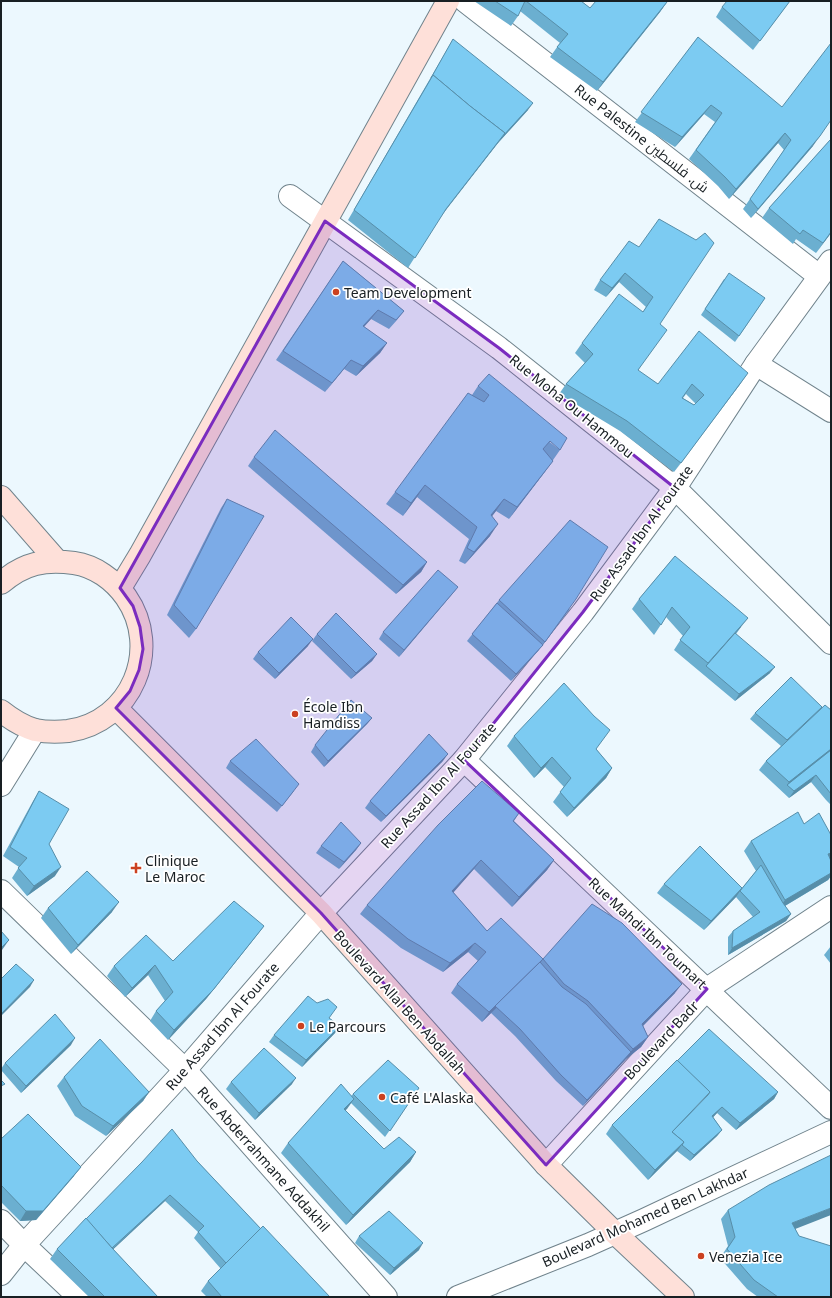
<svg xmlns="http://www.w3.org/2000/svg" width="832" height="1298" font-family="'Noto Sans',Cairo,sans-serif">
<rect width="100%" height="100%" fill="#ecf8fe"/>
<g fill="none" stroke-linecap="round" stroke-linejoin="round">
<defs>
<g id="minor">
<polyline points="465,1 819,276"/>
<polyline points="290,196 499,348 675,488 831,643"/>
<polyline points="756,364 831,411"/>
<polyline points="464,760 831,1108"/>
<polyline points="1,891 185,1070 386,1297"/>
<polyline points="546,1165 707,989 831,907"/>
<polyline points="1,1274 24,1245 185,1070 321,913 464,760 583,612 675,488 756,364 831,261"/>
</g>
<g id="tertiary">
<polyline points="1,785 35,730"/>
<polyline points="1,1221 24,1245 79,1297"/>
<polyline points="458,1297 588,1245 644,1220 831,1132"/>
</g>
<g id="secondary">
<polyline points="1,497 57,561"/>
<path d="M1,583C24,563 45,559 74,563C95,566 114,580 126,597C162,649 132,722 68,731C58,732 46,732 35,730C22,726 11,719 1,711"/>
<polyline points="120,588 140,555 448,1"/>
<polyline points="116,708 321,913 546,1165 615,1233 683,1297"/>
</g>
</defs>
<use href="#minor" stroke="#70838c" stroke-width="24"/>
<use href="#tertiary" stroke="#70838c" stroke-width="24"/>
<use href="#secondary" stroke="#70838c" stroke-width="24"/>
<use href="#minor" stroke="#fff" stroke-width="22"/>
<use href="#tertiary" stroke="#fff" stroke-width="22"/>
<use href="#secondary" stroke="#fee0d9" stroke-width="22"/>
</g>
<g fill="#6bafd0" fill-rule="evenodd">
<polygon points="474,1 581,1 590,8 667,2 660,12 597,91 550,57 560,43 520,11 518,16 511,26"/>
<polygon points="790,1 753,50 716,17 722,7"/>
<polygon points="698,37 813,146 751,218 743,209 784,150 778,143 729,199 718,186 689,159 715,122 704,114 675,147 635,122"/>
<polygon points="453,39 528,110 498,143 442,214 408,268 348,220 449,46"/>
<polygon points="831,139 831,233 816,253 796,239 793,244 762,218 769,208"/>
<path d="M639,247L660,324L638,371L658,384L741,383L674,472L620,431L559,394L566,384L585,363L575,353L582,343L643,312L646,307L619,282L606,297L594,290L600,280ZM686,394L696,404L694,405L683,398Z"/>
<polygon points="343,261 404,311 397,320 389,329 371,319 364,327 387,343 380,353 356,376 344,369 325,392 276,360"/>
<polygon points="724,279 765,298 735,342 701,315"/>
<polygon points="478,386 560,450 544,473 509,519 496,511 492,516 490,536 465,564 459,561 469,539 417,497 403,516 386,504 395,492 472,395"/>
<polygon points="254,457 427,562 421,572 396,594 248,466"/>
<polygon points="227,499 196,629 189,638 167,615 221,508"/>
<polygon points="675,556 741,627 736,634 770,673 735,701 674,650 683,636 666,617 654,635 632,609 639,599"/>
<polygon points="458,587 453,593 399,657 379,639 383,632"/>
<polygon points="499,600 570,609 538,651 511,681 467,641"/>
<polygon points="317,634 377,654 372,661 351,679 312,641"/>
<polygon points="308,646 275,679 253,659 258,652"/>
<polygon points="822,707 831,710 831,805 826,800 811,782 789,798 759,770 766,761 781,746 750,719 755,713"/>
<polygon points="372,718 367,724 324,767 311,752 315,745"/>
<polygon points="514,736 596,749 612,768 606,778 567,817 553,802 564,787 545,767 534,778 507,746"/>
<polygon points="230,761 294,791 277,812 226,768"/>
<polygon points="443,761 381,822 365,808 370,801"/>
<polygon points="39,791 55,876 27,896 12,878 19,867 3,856 33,801"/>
<polygon points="519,813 514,821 554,860 547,870 512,907 474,869 453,892 487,931 543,959 675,993 643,1026 648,1037 641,1047 626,1059 583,1106 556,1081 515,1036 491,1013 482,1022 451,993 457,984 478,961 468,952 443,972 401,948 360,914 367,905"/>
<polygon points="804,824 831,835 831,876 828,880 785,906 791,914 786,921 728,955 728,937 733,931 753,917 736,897 704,930 657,893 664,884 742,888 756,871 744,851 751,841"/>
<polygon points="361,843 356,850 339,869 316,853 321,846"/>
<polygon points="48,908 112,912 71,954 41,918"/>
<polygon points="264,926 257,935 206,999 168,1040 150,1021 156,1011 165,1001 148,975 125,997 107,976 114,966 173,961"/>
<polygon points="831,946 831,964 824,955"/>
<polygon points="335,1033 302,1067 269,1042 274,1035"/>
<polygon points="71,1045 21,1093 1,1070 1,1069 5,1063"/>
<polygon points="64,1077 149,1092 143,1101 106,1136 75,1116 57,1086"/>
<polygon points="231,1082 292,1084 255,1120 226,1089"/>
<polygon points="419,1088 385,1137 351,1103 345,1110 384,1149 416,1152 410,1162 346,1225 281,1153 288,1143 351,1096 353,1094"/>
<polygon points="778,1092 774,1099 736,1130 717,1113 713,1117 722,1130 717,1136 690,1161 677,1151 648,1180 606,1134 612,1125"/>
<polygon points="1,1139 74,1176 36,1220 20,1221 1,1202"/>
<polygon points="197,1161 261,1229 330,1297 207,1297 201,1291 208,1281 221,1269 194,1238 198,1232 165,1201 113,1249 158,1297 89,1297 50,1259 57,1249 86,1219"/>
<polygon points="728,1210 795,1229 831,1297 758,1297 747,1289 720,1258 728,1246 721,1219"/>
<polygon points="359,1236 419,1250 390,1275 355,1243"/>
</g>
<g fill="#578ea9">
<polygon points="667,2 660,12 597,91 603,82"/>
<polygon points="533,103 528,110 498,143 439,219 446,209 505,133"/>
<polygon points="711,105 704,114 675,147 682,137"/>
<polygon points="785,133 778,143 729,199 736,189"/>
<polygon points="820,136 813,146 751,218 758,209"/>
<polygon points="831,232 831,233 816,253 823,243"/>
<polygon points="625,273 619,282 606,297 612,288"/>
<polygon points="378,310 371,319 356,335 363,326"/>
<polygon points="387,343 380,353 356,376 363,366"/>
<polygon points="351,360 344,369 325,392 332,383"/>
<polygon points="748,373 741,383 674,472 681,463"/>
<polygon points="553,461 544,473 509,519 517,507"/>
<polygon points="425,485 417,497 403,516 411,503"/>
<polygon points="504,499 496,511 483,528 491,515"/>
<polygon points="498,524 490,536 465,564 474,552"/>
<polygon points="427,562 421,572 396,594 403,585"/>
<polygon points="458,587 453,593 399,657 404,650"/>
<polygon points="576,599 538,651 511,681 516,674 543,645"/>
<polygon points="748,618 741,627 706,667 706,666"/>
<polygon points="313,639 308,646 275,679 279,673"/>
<polygon points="377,654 372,661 351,679 356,673"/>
<polygon points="775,667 770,673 735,701 739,694"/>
<polygon points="372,718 367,724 324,767 328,761"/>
<polygon points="831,749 831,753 787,785 789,782"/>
<polygon points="448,754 443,761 381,822 386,816"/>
<polygon points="552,757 545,767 534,778 541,768"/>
<polygon points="612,768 606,778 567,817 574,808"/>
<polygon points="816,775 811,782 789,798 794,791"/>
<polygon points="361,843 356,850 339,869 344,862"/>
<polygon points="831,853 831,860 821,863 828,854"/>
<polygon points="481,860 474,869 446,901 452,891"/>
<polygon points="554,860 547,870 512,907 519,897"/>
<polygon points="61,867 55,876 27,896 34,886"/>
<polygon points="831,873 831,876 828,880 778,910 785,900"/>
<polygon points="742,888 736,897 704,930 711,921"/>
<polygon points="119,902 112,912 71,954 78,945"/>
<polygon points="791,914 786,921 728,955 732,948"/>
<polygon points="264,926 257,935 206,999 168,1040 174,1030"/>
<polygon points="9,940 2,950 1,951 1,948"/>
<polygon points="475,943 468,952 443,972 450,963"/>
<polygon points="543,959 536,969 482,1022 489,1012"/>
<polygon points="155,965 148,975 125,997 132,988"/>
<polygon points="34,980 30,987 1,1016 1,1014"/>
<polygon points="682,984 675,993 635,1034 642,1024"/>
<polygon points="340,1026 335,1033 302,1067 306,1060"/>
<polygon points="648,1037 641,1047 626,1059 583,1106 587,1100 633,1049"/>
<polygon points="75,1038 71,1045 21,1093 26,1086"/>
<polygon points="296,1078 292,1084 255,1120 259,1113"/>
<polygon points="149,1092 143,1101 106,1136 113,1126"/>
<polygon points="778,1092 774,1099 736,1130 740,1123"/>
<polygon points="354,1099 347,1109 337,1118 344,1109"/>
<polygon points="722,1107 717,1113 708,1123 712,1116"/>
<polygon points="722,1130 717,1136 690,1161 694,1155"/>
<polygon points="684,1142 677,1151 648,1180 655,1170"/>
<polygon points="416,1152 410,1162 346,1225 353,1215"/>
<polygon points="81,1167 74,1176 36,1220 20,1221 26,1211"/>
<polygon points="170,1195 165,1201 105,1257 110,1251"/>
<polygon points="831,1208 831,1215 785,1233 792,1223"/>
<polygon points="423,1243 419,1250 390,1275 394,1268"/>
</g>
<g fill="#7ccbf2" stroke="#578ea9" fill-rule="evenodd">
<polygon points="495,1 525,1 518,16"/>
<polygon points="526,1 581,1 590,8 596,1 666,1 667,2 603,82 557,47 568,34"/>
<polygon points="727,1 790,1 760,41 722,7"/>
<polygon points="698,37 782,107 831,43 831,120 820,136 758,209 750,199 791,140 785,133 736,189 725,177 696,150 722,113 711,105 682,137 641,112"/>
<polygon points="453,39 533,103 503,136 505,133 470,106 433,75 431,78"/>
<polygon points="433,75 470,106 505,133 446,209 415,258 354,210"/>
<polygon points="830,140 831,141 831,232 823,243 803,230 800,234 769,208"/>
<path d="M659,219L696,240L705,233L714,243L660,324L667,330L638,370L658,384L699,331L748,373L681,463L627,421L566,384L593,354L582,343L619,294L643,312L653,297L625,273L612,288L600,280L629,241L639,247ZM692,384L704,395L694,405L682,398Z"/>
<polygon points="343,261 404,311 396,320 378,310 363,326 387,343 363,366 351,360 332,383 283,351"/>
<polygon points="729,273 765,298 739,336 705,309"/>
<polygon points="489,374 567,438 560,450 550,441 543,449 553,461 517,507 504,499 491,515 498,524 474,552 467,548 477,527 425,485 411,503 395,492 468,393 484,402 489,395 478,386"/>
<polygon points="275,430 427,562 403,585 254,457"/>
<polygon points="227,499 264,516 196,629 174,605"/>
<polygon points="570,520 608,547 576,599 545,642 499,600"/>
<polygon points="675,556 748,618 708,663 680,640 690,627 672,607 661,625 639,599"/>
<polygon points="438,570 458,587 404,650 383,632"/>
<polygon points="497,603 543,645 516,674 472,634"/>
<polygon points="336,613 377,654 356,673 317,634"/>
<polygon points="291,617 313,639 279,673 258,652"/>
<polygon points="735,633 775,667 739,694 706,666"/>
<polygon points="791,677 822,707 787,740 755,713"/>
<polygon points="564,683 594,716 610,730 596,749 612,768 574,808 560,792 571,778 552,757 541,768 514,736"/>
<polygon points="351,700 372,718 328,761 315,745"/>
<polygon points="825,705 831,710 831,749 789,782 766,761"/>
<polygon points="429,734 448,754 386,816 370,801"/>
<polygon points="256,739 299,784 282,806 230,761"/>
<polygon points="831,750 831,794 816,775 794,791 787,785"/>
<polygon points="482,781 519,813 513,821 554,860 519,897 481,860 452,891 487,931 501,918 543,959 489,1012 457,984 486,952 475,943 450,963 408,939 367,905 438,825"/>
<polygon points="39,791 69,809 49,844 61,867 34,886 18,868 27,858 10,847"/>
<polygon points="798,812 804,824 819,813 831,835 831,853 828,854 831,861 831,873 785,900 751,841"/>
<polygon points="341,822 361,843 344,862 321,846"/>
<polygon points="700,846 742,888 711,921 664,884"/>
<polygon points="761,865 783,903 791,914 732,948 733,931 760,912 740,891"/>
<polygon points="87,871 119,902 78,945 48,908"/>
<polygon points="234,901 264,926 213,990 174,1030 156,1011 173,992 155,965 132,988 114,966 146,935 173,961"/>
<polygon points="592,904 622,923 682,984 642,1024 648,1037 633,1049 588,1001 564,984 543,959"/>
<polygon points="1,931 9,940 1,948"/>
<polygon points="540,962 562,987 586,1004 631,1052 587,1100 561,1075 520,1029 495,1006"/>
<polygon points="16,964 34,980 1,1014 1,979"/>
<polygon points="308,996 317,1003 328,999 337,1007 329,1018 340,1026 306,1060 274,1035"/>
<polygon points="55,1014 75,1038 26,1086 5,1063"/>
<polygon points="709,1029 778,1092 740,1123 722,1107 712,1116 722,1130 694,1155 682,1145 684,1142 672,1132 708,1095 710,1092 677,1061"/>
<polygon points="100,1039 149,1092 113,1126 82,1106 64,1077"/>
<polygon points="264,1048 296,1078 259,1113 231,1082"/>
<polygon points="388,1060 419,1088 390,1131 353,1094"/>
<polygon points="677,1060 710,1092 672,1132 684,1142 655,1170 612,1125"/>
<polygon points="1,1080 5,1084 1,1086"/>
<polygon points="341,1084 354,1099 344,1109 384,1149 399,1137 416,1152 353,1215 288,1143"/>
<polygon points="28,1114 81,1167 43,1211 26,1211 1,1185 1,1139"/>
<polygon points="172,1129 197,1161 261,1229 226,1263 198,1232 204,1226 170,1195 112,1248 86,1219 142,1162"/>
<polygon points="831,1155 831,1208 792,1223 799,1236 831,1246 831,1297 778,1297 754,1280 727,1249 735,1237 728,1210 769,1185"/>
<polygon points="389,1211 423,1243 394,1268 359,1236"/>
<polygon points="86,1218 112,1248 158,1297 105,1297 57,1249"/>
<polygon points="263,1226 330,1297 222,1297 208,1281"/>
</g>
<path fill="#7b2cbf" fill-opacity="0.2" stroke="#7b2cbf" stroke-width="3" stroke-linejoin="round" d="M325,221L499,348L675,488L583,612L464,760L707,989L546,1165L321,913L116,708L130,691L139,670L143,649L140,627L133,606L120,588Z"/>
<g fill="#cb4120" stroke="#fff" stroke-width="1.5">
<circle cx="336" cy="292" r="4"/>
<circle cx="295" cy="714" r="4"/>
<path d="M134 862h4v4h4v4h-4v4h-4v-4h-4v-4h4z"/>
<circle cx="301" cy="1026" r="4"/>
<circle cx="382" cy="1097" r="4"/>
<circle cx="701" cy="1256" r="4"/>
</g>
<g text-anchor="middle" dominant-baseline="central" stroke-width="3.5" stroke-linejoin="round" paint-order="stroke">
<g font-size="14" fill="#181f23" stroke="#fff">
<text transform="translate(642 138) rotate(38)">Rue Palestine ش. فلسطين</text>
<text transform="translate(572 406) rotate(39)">Rue Moha Ou Hammou</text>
<text transform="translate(641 533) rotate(-54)">Rue Assad Ibn Al Fourate</text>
<text transform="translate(438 785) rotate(-48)">Rue Assad Ibn Al Fourate</text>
<text transform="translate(648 933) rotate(43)">Rue Mahdi Ibn Toumart</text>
<text transform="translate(400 1002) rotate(48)">Boulevard Allal Ben Abdallah</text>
<text transform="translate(222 1026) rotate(-49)">Rue Assad Ibn Al Fourate</text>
<text transform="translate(661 1040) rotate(-47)">Boulevard Badr</text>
<text transform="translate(264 1159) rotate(48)">Rue Abderrahmane Addakhil</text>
<text transform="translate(645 1217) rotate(-24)">Boulevard Mohamed Ben Lakhdar</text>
</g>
<g font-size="14" fill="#181f23" stroke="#fff" text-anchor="start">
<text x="344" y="292">Team Development</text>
<text x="303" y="706">École Ibn<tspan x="303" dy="16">Hamdiss</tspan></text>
<text x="145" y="860">Clinique<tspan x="145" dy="16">Le Maroc</tspan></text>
<text x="309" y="1026">Le Parcours</text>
<text x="390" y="1097">Café L'Alaska</text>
<text x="709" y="1256">Venezia Ice</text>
</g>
</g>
<rect width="832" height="1298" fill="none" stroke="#181f23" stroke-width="4"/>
</svg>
